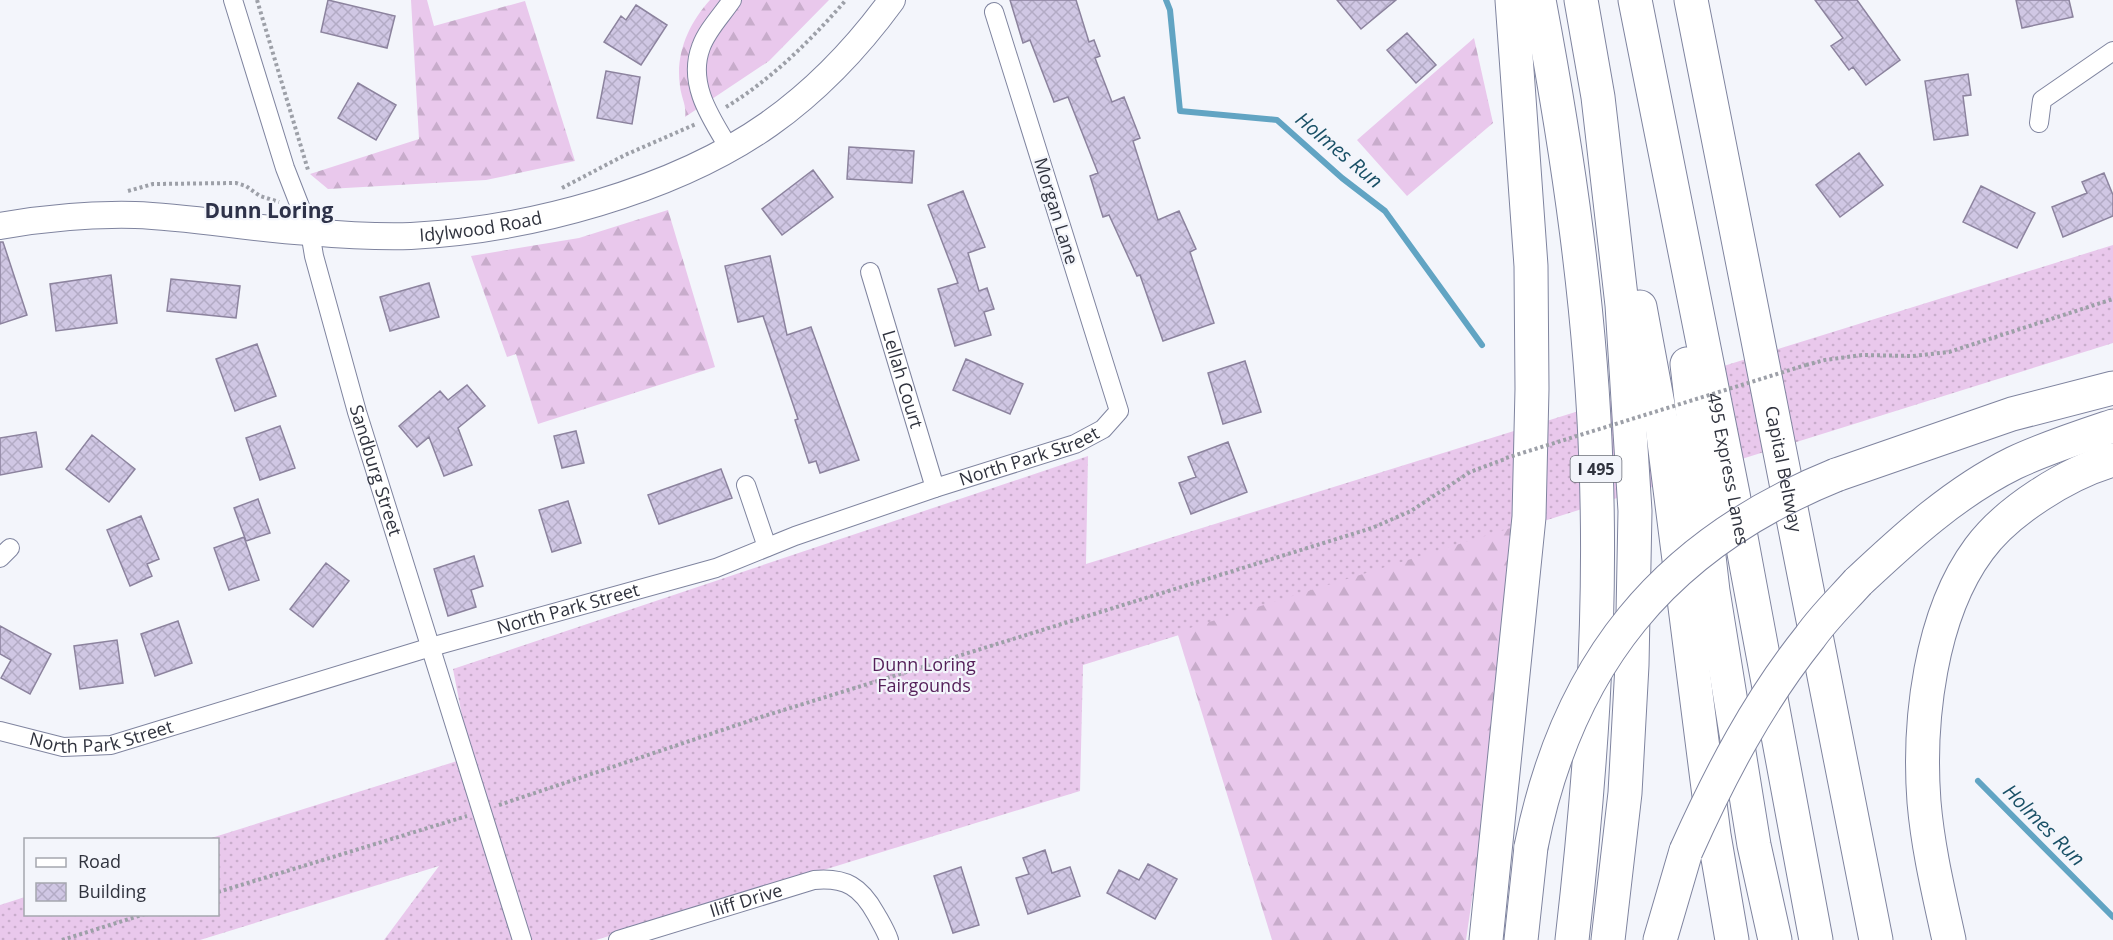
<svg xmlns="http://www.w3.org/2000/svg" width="2113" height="940" viewBox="0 0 2113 940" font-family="'Open Sans',sans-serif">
  <defs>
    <pattern id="grass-dots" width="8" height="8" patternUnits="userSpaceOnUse" patternTransform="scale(1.5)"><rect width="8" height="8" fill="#e9c8ec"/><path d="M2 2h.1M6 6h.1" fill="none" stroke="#c8accb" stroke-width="1.8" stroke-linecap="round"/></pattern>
    <pattern id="forest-firs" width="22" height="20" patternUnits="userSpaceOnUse" patternTransform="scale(1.5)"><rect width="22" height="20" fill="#e9c8ec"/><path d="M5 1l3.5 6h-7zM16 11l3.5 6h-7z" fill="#c8accb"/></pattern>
    <pattern id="building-cross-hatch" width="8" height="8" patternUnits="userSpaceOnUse" patternTransform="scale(1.5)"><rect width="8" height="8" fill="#d0c7e4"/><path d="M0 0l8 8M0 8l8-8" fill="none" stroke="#b3abc5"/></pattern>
  </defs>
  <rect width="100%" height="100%" fill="#f3f5fb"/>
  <path fill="url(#grass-dots)" d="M 2113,245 L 2113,343 L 1083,665 L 1080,791 L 596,940 L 384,940 L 439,866 L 200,940 L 0,940 L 0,905 L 25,897 L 26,914 L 218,914 L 218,840 L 208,839 L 470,757 L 453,669 L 1088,456 L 1086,564 Z"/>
  <path fill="url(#forest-firs)" d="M 411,0 L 427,0 L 434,26 L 525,1 L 575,161 L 486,180 L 328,189 L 310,174 L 419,139 Z
    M 710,0 L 829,0 L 769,61 L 685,117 C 687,106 681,97 680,86 C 675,54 689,23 710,0 Z
    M 1474,38 L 1493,123 L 1407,196 L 1357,140 Z
    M 668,210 L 715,367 L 538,424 L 516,354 L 507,357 L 471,256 L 579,238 Z
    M 1517,526 L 1518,584 L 1466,940 L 1272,940 L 1177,632 Z"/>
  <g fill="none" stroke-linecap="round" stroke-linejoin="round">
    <path stroke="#61a4c3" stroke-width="6" d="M 1166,0 L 1170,10 L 1180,111 L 1277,120 L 1342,178 L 1385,211 L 1482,345
      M 1978,781 L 2113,917"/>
  </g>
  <path fill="url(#building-cross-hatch)" stroke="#8c839e" stroke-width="1.5" d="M 328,0 L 395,16 L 387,48 L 321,32 Z
    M 1010,0 L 1076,0 L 1089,42 L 1094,40 L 1100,56 L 1095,58 L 1112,102 L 1124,97 L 1140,138 L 1133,141 L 1158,220 L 1179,211 L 1196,249 L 1190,252 L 1214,323 L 1163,341 L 1140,275 L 1137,276 L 1109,215 L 1103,217 L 1090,176 L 1098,173 L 1068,97 L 1054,102 L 1030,40 L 1023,43 Z
    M 1337,0 L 1396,0 L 1361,29 Z
    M 1815,0 L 1857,0 L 1900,60 L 1866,85 L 1853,67 L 1849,70 L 1831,46 L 1843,38 Z
    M 2016,0 L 2069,0 L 2073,17 L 2022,28 Z
    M 636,5 L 667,25 L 641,65 L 604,42 L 621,16 L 626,20 Z
    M 1407,33 L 1436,65 L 1416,83 L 1387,50 Z
    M 606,71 L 640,77 L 632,124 L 597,118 Z
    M 1968,74 L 1971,95 L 1963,96 L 1968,135 L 1934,140 L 1925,81 Z
    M 358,83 L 396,105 L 376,140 L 338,118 Z
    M 849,147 L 914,151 L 912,183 L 847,179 Z
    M 1859,153 L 1883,185 L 1840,217 L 1816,185 Z
    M 813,170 L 833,197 L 782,235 L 762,209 Z
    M 2104,173 L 2113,195 L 2113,216 L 2063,237 L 2052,207 L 2087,193 L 2082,182 Z
    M 1981,186 L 2035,213 L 2017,248 L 1963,222 Z
    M 963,191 L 985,247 L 968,253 L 979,291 L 987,288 L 994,309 L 984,312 L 991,335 L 955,346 L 938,289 L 958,283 L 928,205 Z
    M 0,242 L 3,242 L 27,315 L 0,324 Z
    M 770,256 L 787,335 L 811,327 L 859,460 L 820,473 L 816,461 L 809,463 L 795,420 L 798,419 L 763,316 L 738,322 L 725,266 Z
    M 111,275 L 117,323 L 56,331 L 50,284 Z
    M 171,279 L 240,286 L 236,318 L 167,311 Z
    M 429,283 L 439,317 L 390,331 L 380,297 Z
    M 257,344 L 276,396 L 235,411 L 216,359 Z
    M 966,359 L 1023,384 L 1010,414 L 953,390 Z
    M 1245,361 L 1261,412 L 1223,424 L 1208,373 Z
    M 467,385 L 485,406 L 458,428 L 472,465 L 444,476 L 429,437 L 417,447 L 399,426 L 440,391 L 448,400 Z
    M 280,426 L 295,468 L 260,480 L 246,438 Z
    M 576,431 L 584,463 L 562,468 L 554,436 Z
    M 36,432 L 42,467 L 0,475 L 0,438 Z
    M 92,435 L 135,469 L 109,502 L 66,469 Z
    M 1228,442 L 1247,492 L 1191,514 L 1179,483 L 1196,477 L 1188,457 Z
    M 721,469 L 732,498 L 659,524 L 648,495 Z
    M 258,499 L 270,533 L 246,541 L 234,508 Z
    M 568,501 L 581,543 L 552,552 L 539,510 Z
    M 141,516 L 159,559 L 147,564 L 152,576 L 130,586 L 107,530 Z
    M 244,537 L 259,580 L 229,590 L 214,548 Z
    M 474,556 L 483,586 L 471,590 L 476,607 L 448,616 L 434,569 Z
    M 326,563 L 349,581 L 313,627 L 290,609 Z
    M 178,621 L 192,663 L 155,676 L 141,634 Z
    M 0,626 L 51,654 L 30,694 L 1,678 L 11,660 L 0,654 Z
    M 117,640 L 123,683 L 80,689 L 74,646 Z
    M 1045,850 L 1052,873 L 1070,867 L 1080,896 L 1028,914 L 1016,878 L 1029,874 L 1023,858 Z
    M 1148,864 L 1177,879 L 1155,919 L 1107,893 L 1119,870 L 1139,880 Z
    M 961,867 L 979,925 L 953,933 L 934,876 Z"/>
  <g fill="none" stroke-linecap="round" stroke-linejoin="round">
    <g stroke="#7f849f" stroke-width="20">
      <g id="street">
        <path id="s1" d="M 233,0 L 285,168 L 310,232 L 314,256 L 357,412 L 522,940"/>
        <path d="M 2039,123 L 2042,100 L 2113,51"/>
        <path d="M 729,148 C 711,118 687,84 701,47 C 707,30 722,15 732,0"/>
        <path id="s2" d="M 870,272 L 935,488"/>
        <path d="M 746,485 L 767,547"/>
        <path d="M 0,558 L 10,548"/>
        <path id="s3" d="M 0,731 L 63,747 L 111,745 L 431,647 L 716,568 L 795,536 L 935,488 L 1075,444 L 1103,429 L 1119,411 L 994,12"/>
        <path id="s4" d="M 618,940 L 814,880 C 846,877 861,887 876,914 C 881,923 886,931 889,940"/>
      </g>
    </g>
    <g stroke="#7f849f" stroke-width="28">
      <g id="secondary">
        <path id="s5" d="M 0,226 C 45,218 90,214 135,215 C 193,217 251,229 309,232 C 343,235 378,237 411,236 C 528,230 674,191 769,124 C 817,90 857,48 892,0"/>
      </g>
    </g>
    <g stroke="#7f849f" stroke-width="35">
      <g id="highway">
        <path d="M 1539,0 C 1568,154 1591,310 1596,466 C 1602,624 1590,783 1572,940"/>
        <path d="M 1581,0 L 1598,97 L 1622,305 L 1635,511 L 1632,665 L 1625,793 L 1608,940"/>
        <path id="s6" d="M 1635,0 L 1733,494 L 1816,940"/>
        <path id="s7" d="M 1691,0 L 1876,940"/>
        <path d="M 1640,307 L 1662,426 L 1714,835 L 1732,940"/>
        <path d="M 1687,364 L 1713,591 L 1754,845 L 1775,940"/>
        <path d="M 1836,475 L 2012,414 L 2113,388"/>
        <path d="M 1858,582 C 1906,537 1955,492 2014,463 C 2046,448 2080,437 2113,426"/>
        <path d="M 1486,940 L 1529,517 L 1532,389 L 1531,266 L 1512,0"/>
        <path d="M 1521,940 L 1531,847"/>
        <path d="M 1660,940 L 1686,851"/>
        <path d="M 1949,940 C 1939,894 1928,849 1924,802 C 1918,722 1930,615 1979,549 C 2007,511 2067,473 2113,460"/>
      </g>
    </g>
    <path stroke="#9da0a8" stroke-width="4" stroke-dasharray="3 3" stroke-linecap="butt" d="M 257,0 L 308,170
      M 726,107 C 772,79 811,40 846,0
      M 562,188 L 625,155 L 696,124
      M 128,191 L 153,184 L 236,183 L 246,186 L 260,196 L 279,202
      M 1806,365 L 1825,360 L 1862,355 L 1913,356 L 1949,352 L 2113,299
      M 499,805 L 761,717 L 1372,528 L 1411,511 L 1470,472 L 1505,459
      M 218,892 L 467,816
      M 62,940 L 145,914"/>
    <use href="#street" stroke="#fff" stroke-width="18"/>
    <use href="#secondary" stroke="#fff" stroke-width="26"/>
    <use href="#highway" stroke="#fff" stroke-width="33"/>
    <g stroke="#7f849f" stroke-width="35" stroke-linecap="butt">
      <path id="highway-bridge" d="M 1531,847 C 1567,665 1663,545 1836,475
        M 1686,851 C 1720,775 1758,702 1810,637 C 1824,617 1842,600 1858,582"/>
    </g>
    <path stroke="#9da0a8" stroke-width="4" stroke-dasharray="3 3" stroke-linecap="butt" d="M 1506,458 L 1806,365"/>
    <use href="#highway-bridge" stroke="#fff" stroke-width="33"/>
  </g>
  <g text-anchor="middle" stroke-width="4.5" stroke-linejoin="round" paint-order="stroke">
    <rect fill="#f3f5fb" stroke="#6a6d77" stroke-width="1.5" x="1570.5" y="456" width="51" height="26" rx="4.5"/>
    <g font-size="16" font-weight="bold" fill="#30333e">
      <text x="1596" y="475">I 495</text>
    </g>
    <g font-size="18" fill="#30333e" stroke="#f3f5fb">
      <text transform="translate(1056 211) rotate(73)" y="6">Morgan Lane</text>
      <text dy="6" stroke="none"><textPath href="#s5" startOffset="483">Idylwood Road</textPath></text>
      <text dy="6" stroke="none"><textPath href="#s2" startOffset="112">Lellah Court</textPath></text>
      <text dy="6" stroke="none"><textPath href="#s3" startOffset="1076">North Park Street</textPath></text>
      <text dy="6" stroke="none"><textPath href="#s6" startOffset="478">495 Express Lanes</textPath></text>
      <text dy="6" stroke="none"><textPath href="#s1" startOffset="492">Sandburg Street</textPath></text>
      <text dy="6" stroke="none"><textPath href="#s7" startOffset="478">Capital Beltway</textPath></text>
      <text dy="6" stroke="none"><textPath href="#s3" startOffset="590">North Park Street</textPath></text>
      <text dy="6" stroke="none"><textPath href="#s3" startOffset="104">North Park Street</textPath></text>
      <text dy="6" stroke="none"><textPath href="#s4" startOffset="134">Iliff Drive</textPath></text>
    </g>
    <g font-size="18" fill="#541f59" stroke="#f3f5fb">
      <text x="924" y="671">Dunn Loring<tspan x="924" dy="21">Fairgounds</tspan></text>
    </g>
    <g font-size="20" font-style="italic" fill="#195066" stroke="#f3f5fb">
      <text transform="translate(1339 150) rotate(40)" y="7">Holmes Run</text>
      <text transform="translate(2044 825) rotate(45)" y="7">Holmes Run</text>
    </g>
    <g font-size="21" font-weight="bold" fill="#2e3249" stroke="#f3f5fb">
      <text x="269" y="218">Dunn Loring</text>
    </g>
  </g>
  <rect x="24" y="838" width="195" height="78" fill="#f3f5fb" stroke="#a5a7af" stroke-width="1.5"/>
  <rect x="36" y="858" width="30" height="9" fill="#ffffff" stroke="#a5a7af" stroke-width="1.5"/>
  <text x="78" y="868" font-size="18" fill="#30333e">Road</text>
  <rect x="36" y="883" width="30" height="18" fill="url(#building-cross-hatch)" stroke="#a5a7af" stroke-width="1.5"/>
  <text x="78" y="898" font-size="18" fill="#30333e">Building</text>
</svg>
